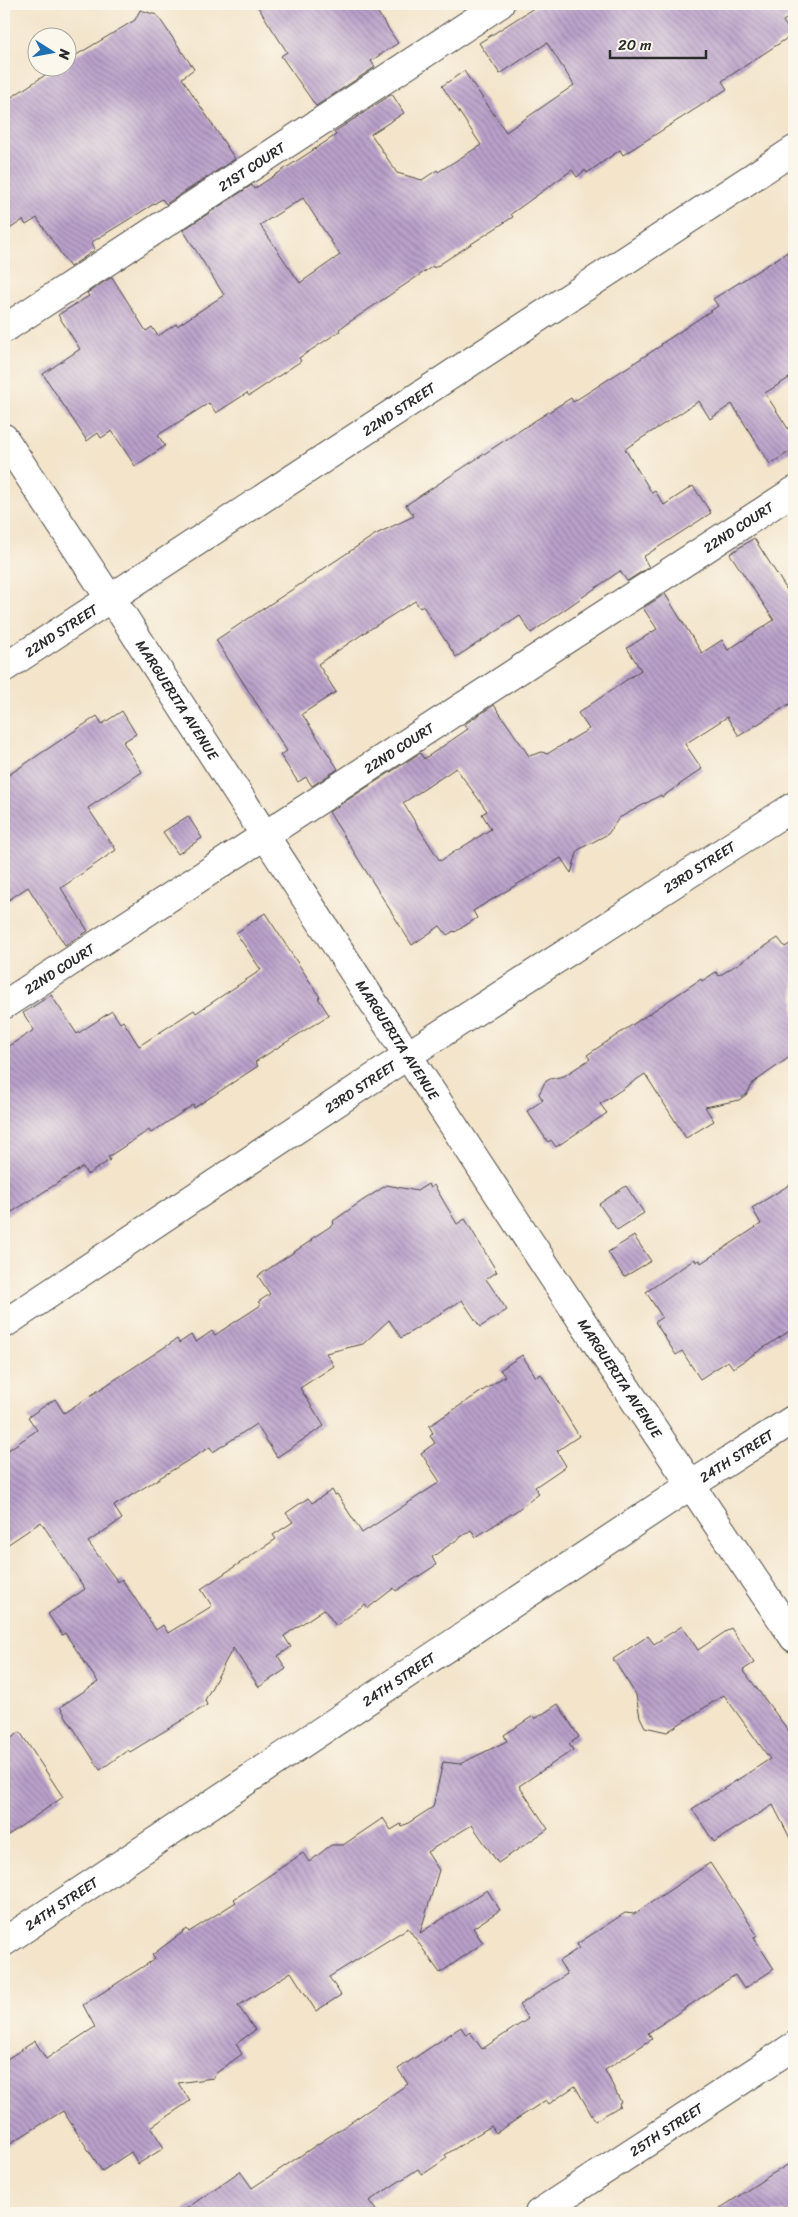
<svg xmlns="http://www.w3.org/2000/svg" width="798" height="2217" viewBox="0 0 798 2217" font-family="Sriracha,sans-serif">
  <defs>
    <pattern id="building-back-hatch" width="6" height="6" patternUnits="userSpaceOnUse" patternTransform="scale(1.25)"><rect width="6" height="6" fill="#b9a0ca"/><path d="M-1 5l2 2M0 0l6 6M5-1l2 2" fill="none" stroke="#9783a4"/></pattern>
  </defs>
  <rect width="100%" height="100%" fill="#fbf7ec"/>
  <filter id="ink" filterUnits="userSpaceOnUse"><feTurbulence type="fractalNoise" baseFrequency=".02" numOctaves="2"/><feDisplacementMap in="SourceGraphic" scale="10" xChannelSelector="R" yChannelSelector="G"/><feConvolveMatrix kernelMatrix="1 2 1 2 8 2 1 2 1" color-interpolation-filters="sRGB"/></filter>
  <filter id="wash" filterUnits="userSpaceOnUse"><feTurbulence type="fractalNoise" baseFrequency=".0096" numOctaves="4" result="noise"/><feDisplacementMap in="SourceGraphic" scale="20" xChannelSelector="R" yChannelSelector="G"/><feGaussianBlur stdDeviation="1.12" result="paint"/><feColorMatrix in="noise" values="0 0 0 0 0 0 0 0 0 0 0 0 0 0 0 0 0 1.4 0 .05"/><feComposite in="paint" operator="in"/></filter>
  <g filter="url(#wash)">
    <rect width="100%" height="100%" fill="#f3e4ca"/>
    <g id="blocks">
      <path fill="url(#building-back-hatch)" fill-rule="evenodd" d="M 256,4 L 372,4 L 398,43 L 371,61 L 375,67 L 316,106 L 281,56 L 287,52 Z
        M 540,4 L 794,4 L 794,14 L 783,21 L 792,35 L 722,81 L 727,89 L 623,155 L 620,150 L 587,173 L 585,170 L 577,177 L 572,170 L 511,214 L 513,217 L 434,268 L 433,266 L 339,329 L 340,331 L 299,358 L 301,361 L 249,396 L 247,393 L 216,413 L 209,403 L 158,435 L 165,446 L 135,466 L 112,431 L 101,438 L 98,433 L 87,441 L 43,374 L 80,349 L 58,315 L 89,296 L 87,293 L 112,277 L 146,331 L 152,327 L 158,336 L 176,324 L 177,326 L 224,295 L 183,230 L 252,185 L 254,189 L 336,135 L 334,132 L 392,94 L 404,113 L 371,134 L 397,173 L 422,180 L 437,170 L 438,172 L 481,145 L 442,86 L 464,71 L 506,132 L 574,85 L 547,43 L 500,74 L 479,43 ZM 303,198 L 340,255 L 300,283 L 260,225 Z
        M 140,10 L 157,15 L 194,69 L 182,78 L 235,159 L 166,204 L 162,199 L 92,242 L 95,250 L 70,267 L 37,218 L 26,225 L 23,220 L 4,233 L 4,102 L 56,68 L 68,68 L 68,60 L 135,20 Z
        M 794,248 L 794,375 L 765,393 L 794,438 L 794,449 L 770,464 L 732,404 L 710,419 L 699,401 L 625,449 L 652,493 L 655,491 L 664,505 L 693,486 L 711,513 L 643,557 L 649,567 L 627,581 L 620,571 L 531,633 L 520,616 L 456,657 L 423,606 L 420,608 L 415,601 L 364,633 L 318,664 L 336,692 L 302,714 L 338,769 L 312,786 L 306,777 L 298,782 L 280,755 L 287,751 L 216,640 L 376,534 L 414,516 L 406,505 L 536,420 L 571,398 L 573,402 L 662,345 L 661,344 L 718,306 L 713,299 Z
        M 754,538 L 794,601 L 794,701 L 739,736 L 727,717 L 685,744 L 702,769 L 662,797 L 661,795 L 619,818 L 608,834 L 578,850 L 571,873 L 561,858 L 473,911 L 477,918 L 455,932 L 454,931 L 447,935 L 440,926 L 412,945 L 329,812 L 420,753 L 424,759 L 468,729 L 465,724 L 494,705 L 529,756 L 542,752 L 547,754 L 589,729 L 578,713 L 641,670 L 627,648 L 657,629 L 643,608 L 665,594 L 702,653 L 722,640 L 728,650 L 774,620 L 730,554 ZM 456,768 L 487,811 L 482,814 L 491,829 L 440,861 L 403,803 Z
        M 122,711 L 136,734 L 123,742 L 142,772 L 88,808 L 116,850 L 61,888 L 88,931 L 65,945 L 28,887 L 4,903 L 4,778 L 97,716 L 102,724 Z
        M 188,816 L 202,838 L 178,854 L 163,832 Z
        M 265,913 L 320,997 L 318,998 L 329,1015 L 255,1062 L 258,1066 L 194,1108 L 193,1105 L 151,1133 L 149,1130 L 108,1157 L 110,1160 L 87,1175 L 83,1167 L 4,1217 L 4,1049 L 34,1030 L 23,1013 L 51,995 L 77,1034 L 112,1011 L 120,1023 L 123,1021 L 139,1046 L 194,1010 L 196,1013 L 261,970 L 236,933 Z
        M 778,938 L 785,947 L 794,941 L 794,1054 L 753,1083 L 747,1094 L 739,1100 L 705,1107 L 714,1121 L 686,1138 L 645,1074 L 600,1104 L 607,1113 L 556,1147 L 551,1140 L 548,1142 L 527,1111 L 543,1100 L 539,1094 L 545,1082 L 550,1079 L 564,1076 L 590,1059 L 587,1055 L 701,979 L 702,981 L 716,972 L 719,976 Z
        M 794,1182 L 794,1328 L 733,1368 L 728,1361 L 700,1379 L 682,1351 L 676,1355 L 655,1322 L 662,1317 L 646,1292 L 695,1259 L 696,1262 L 700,1260 L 701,1263 L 761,1224 L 752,1208 Z
        M 428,1184 L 430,1188 L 434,1185 L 457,1224 L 465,1219 L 497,1272 L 486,1279 L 507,1310 L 480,1327 L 462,1300 L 401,1338 L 389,1320 L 363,1344 L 326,1353 L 334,1366 L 300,1388 L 324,1426 L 277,1457 L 256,1424 L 213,1452 L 210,1447 L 114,1506 L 122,1519 L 88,1542 L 118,1582 L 122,1579 L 156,1630 L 163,1625 L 168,1633 L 212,1606 L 201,1589 L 276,1539 L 273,1535 L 293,1522 L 286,1513 L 308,1498 L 312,1503 L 332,1490 L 335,1495 L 337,1494 L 362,1533 L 440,1482 L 421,1453 L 435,1443 L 430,1436 L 433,1433 L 429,1426 L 505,1376 L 500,1370 L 522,1355 L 536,1377 L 541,1374 L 579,1436 L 557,1451 L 566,1466 L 535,1487 L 539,1494 L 516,1511 L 476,1537 L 471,1530 L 432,1557 L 436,1565 L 396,1591 L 394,1588 L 368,1608 L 365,1604 L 336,1626 L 324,1609 L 284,1636 L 291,1647 L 278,1656 L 286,1669 L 259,1687 L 233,1648 L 205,1700 L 207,1705 L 130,1752 L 128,1750 L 100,1770 L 60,1707 L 98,1682 L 65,1633 L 62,1635 L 48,1614 L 85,1589 L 41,1522 L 4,1547 L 4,1453 L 37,1430 L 28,1417 L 55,1399 L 64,1413 L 177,1339 L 179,1343 L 191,1335 L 196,1342 L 212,1331 L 215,1335 L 261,1305 L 258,1302 L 270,1294 L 258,1276 L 312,1240 L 311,1239 L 334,1224 L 333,1221 L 362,1201 L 387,1185 L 417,1191 Z
        M 626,1186 L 644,1213 L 617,1230 L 599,1204 Z
        M 634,1236 L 651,1261 L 624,1277 L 608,1252 Z
        M 682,1626 L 698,1650 L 731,1628 L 754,1663 L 743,1670 L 794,1738 L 794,1846 L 773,1805 L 714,1842 L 692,1809 L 770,1759 L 724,1695 L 667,1732 L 645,1727 L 640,1717 L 636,1695 L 613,1659 L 648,1636 L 654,1644 Z
        M 558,1704 L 579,1737 L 569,1744 L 573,1750 L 519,1786 L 548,1829 L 498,1863 L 472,1825 L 427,1852 L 439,1870 L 420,1933 L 487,1890 L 500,1910 L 473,1928 L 483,1943 L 440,1973 L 408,1928 L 329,1977 L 341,1995 L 316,2011 L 291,1972 L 238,2006 L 255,2030 L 236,2044 L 242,2054 L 215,2074 L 213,2078 L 178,2083 L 190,2101 L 151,2127 L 164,2148 L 138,2164 L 131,2152 L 102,2171 L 63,2111 L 4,2147 L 4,2061 L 35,2041 L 46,2059 L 95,2027 L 83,2005 L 155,1959 L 152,1955 L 187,1929 L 189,1932 L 236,1902 L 234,1899 L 303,1853 L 309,1862 L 331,1845 L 343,1845 L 383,1818 L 391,1830 L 401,1824 L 402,1827 L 433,1807 L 443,1762 L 460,1764 L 507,1741 L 504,1735 L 533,1716 L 535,1719 Z
        M 20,1732 L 63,1797 L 4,1838 L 4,1743 Z
        M 710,1863 L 757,1935 L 754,1938 L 774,1969 L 744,1989 L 735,1975 L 648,2033 L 652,2039 L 605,2070 L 621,2102 L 619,2103 L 620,2106 L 595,2121 L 575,2086 L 549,2104 L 546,2100 L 496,2133 L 491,2126 L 445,2155 L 447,2158 L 422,2175 L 418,2169 L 369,2201 L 378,2213 L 180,2213 L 240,2171 L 252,2188 L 408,2084 L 398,2069 L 461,2027 L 466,2035 L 470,2032 L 482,2049 L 528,2019 L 519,2005 L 567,1974 L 559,1961 L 579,1948 L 577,1944 L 625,1913 L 634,1914 Z
        M 794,2161 L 794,2213 L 713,2213 L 772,2174 Z"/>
    </g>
  </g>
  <g filter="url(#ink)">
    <use href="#blocks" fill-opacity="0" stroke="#494743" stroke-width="1"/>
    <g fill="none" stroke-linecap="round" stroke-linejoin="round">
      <g stroke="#494743" stroke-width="30">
        <g id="minor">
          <path id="s1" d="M 4,329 L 500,4"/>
          <path id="s2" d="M 4,438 L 110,599 L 122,614 C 343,957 565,1300 794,1638"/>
          <path id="s3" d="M 4,668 L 794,150"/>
          <path id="s4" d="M 4,1005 L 794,491"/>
          <path id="s5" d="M 4,1324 L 408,1055 L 794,806"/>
          <path id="s6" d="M 4,1942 L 691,1485 L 794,1419"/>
          <path id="s7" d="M 539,2213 L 794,2046"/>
        </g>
      </g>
      <use href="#minor" stroke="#fff" stroke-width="28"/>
    </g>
  </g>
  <g text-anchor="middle" stroke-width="4" stroke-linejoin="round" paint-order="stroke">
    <g font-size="14" fill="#2b2b2b" stroke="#fbf7ec">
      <text dy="5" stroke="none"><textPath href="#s1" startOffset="296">21ST COURT</textPath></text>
      <text dy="5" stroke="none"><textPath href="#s3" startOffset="472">22ND STREET</textPath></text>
      <text dy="5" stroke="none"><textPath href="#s4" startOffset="876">22ND COURT</textPath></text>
      <text dy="5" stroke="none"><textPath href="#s3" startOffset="68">22ND STREET</textPath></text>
      <text dy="5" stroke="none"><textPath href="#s2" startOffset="314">MARGUERITA AVENUE</textPath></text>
      <text dy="5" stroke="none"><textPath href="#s4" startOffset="471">22ND COURT</textPath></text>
      <text dy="5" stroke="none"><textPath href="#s5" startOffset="832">23RD STREET</textPath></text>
      <text dy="5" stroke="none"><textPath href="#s4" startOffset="66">22ND COURT</textPath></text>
      <text dy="5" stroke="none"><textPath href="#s2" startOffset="719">MARGUERITA AVENUE</textPath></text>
      <text dy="5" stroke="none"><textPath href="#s5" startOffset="428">23RD STREET</textPath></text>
      <text dy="5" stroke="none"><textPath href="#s2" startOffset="1124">MARGUERITA AVENUE</textPath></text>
      <text dy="5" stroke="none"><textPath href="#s6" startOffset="879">24TH STREET</textPath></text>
      <text dy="5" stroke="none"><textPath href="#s6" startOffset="474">24TH STREET</textPath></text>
      <text dy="5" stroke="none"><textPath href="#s6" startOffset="69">24TH STREET</textPath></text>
      <text dy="5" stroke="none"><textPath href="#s7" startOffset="152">25TH STREET</textPath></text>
    </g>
  </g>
  <rect width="798" height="2217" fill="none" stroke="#fbf7ec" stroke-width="20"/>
  <g transform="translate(52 52) rotate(101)"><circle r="24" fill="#fbf7ec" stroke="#a8a59f"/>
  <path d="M0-4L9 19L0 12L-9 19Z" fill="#1f6fb2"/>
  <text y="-8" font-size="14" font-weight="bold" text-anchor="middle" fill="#2b2b2b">N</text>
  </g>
  <path d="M610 50v8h96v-8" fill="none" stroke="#2b2b2b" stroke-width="2.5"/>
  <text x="618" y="50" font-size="15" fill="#2b2b2b" stroke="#fbf7ec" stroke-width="4" paint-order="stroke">20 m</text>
</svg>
